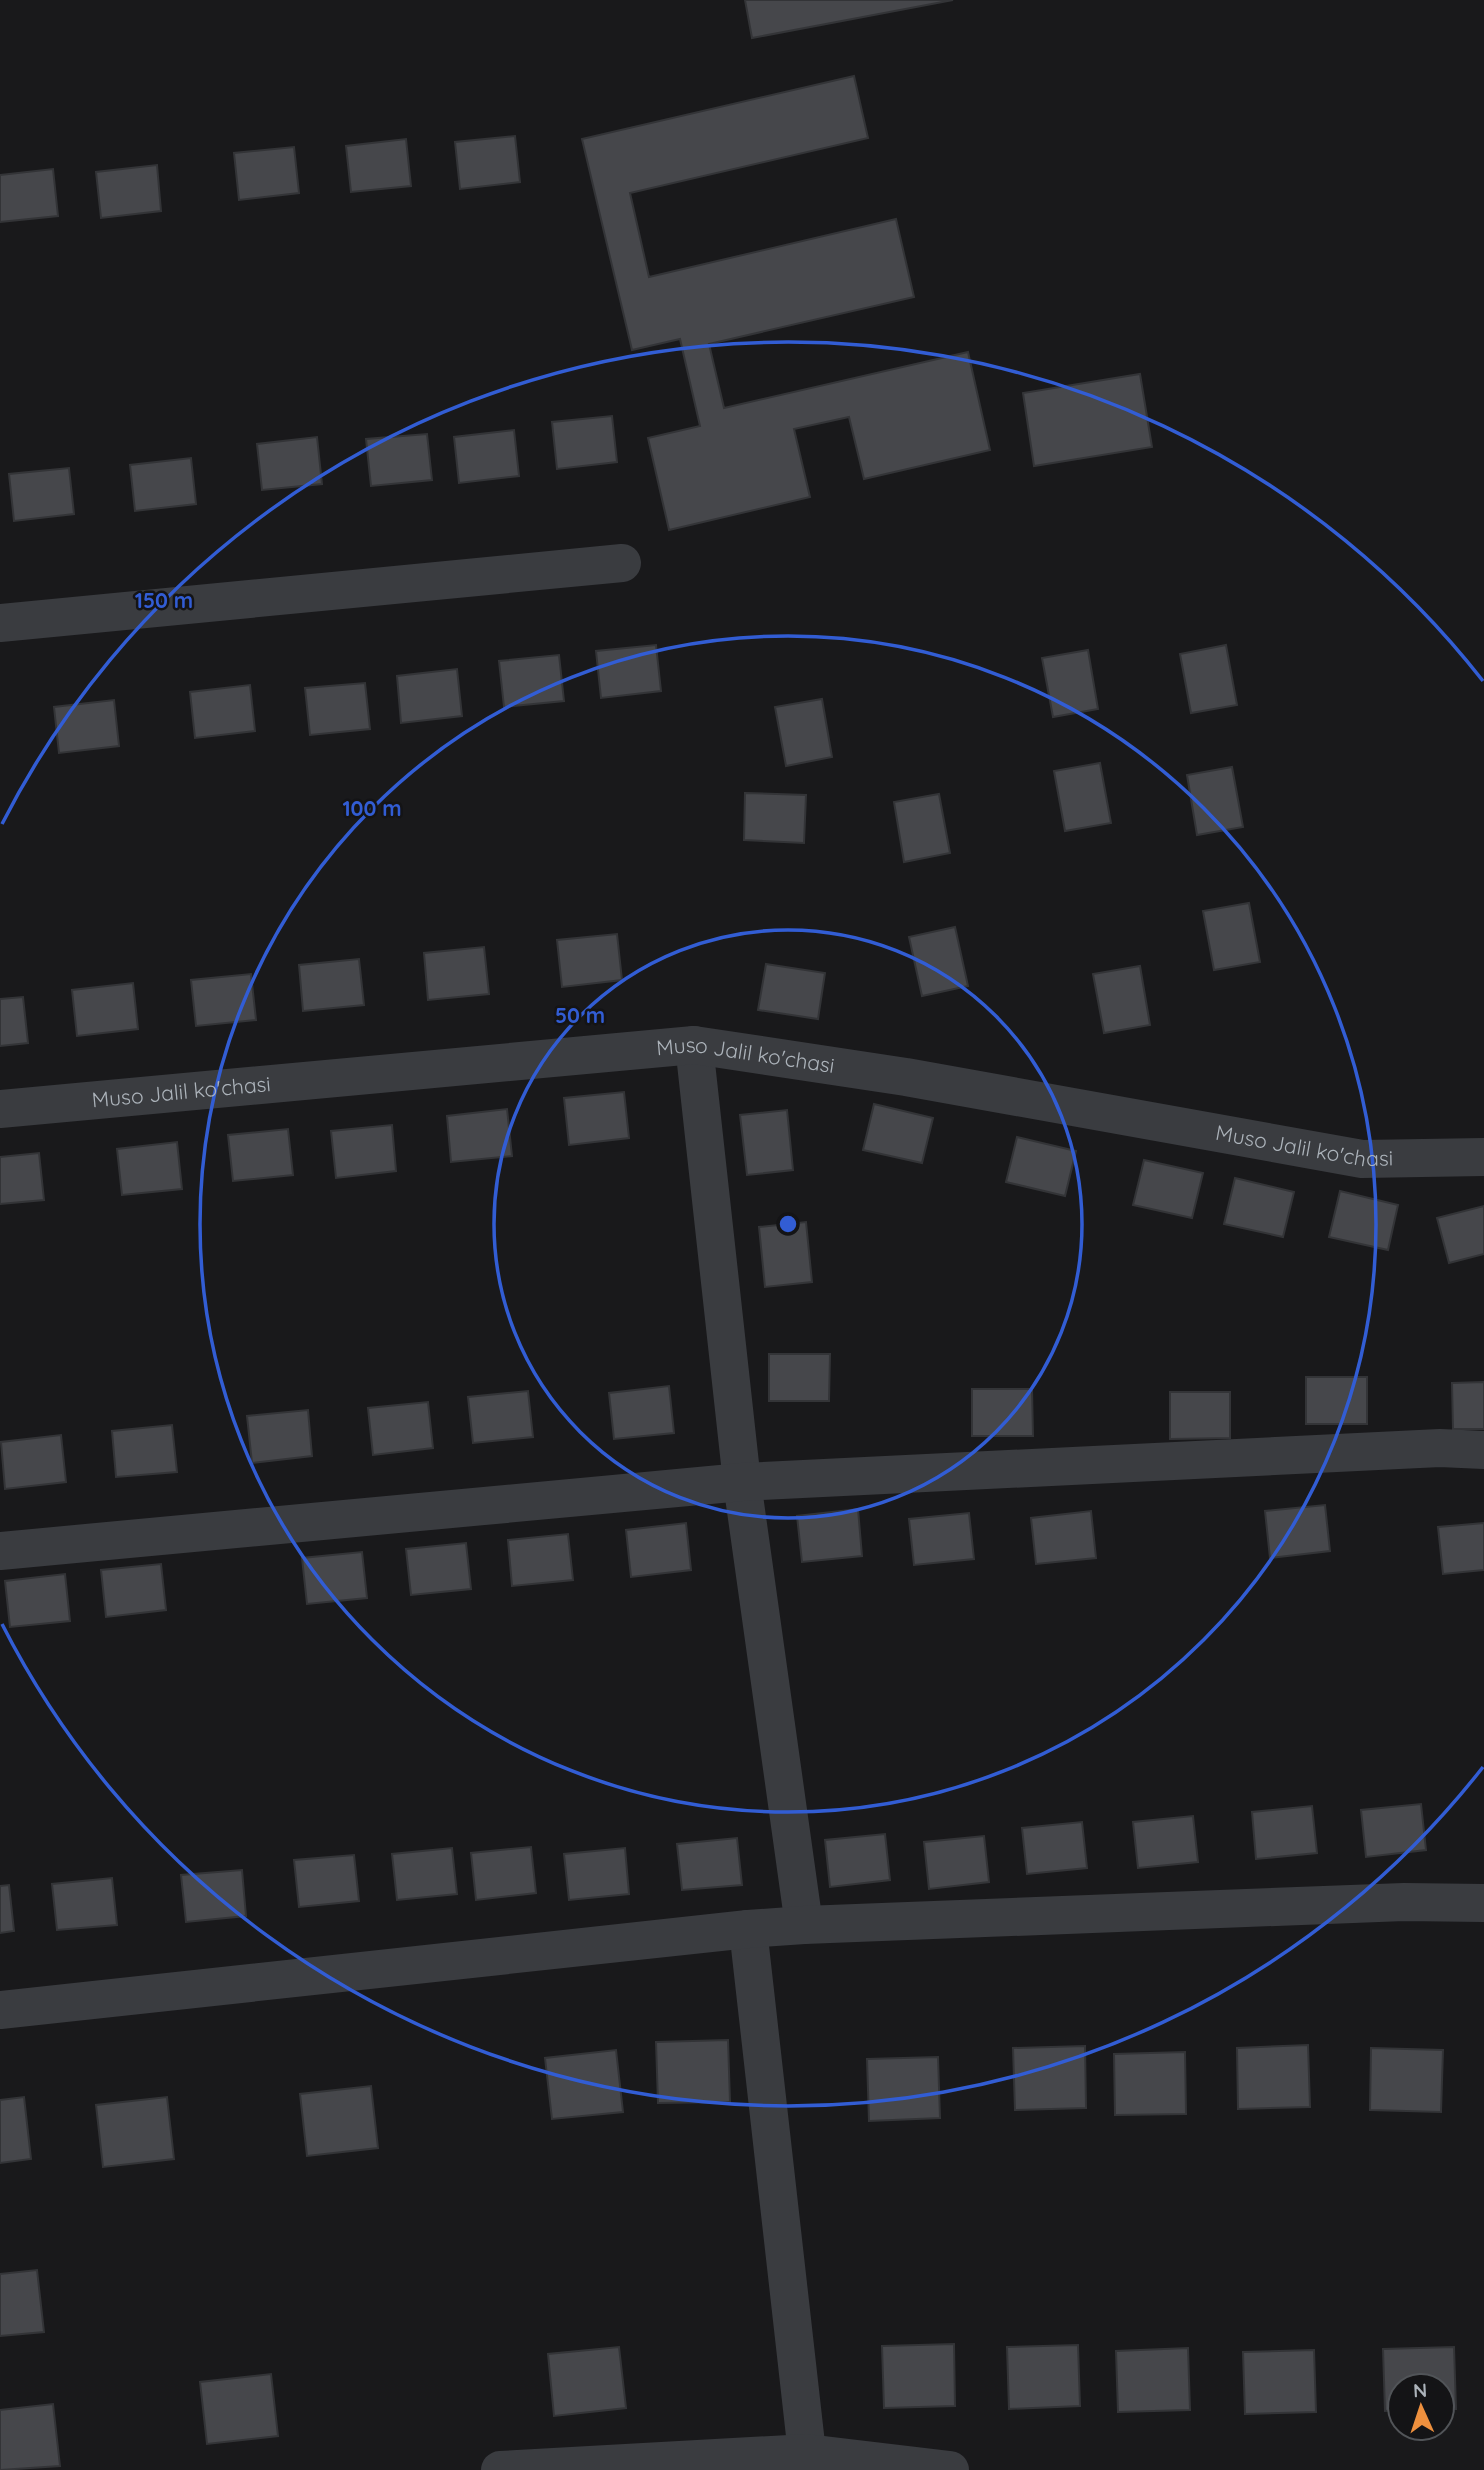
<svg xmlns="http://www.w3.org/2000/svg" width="1484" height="2470" viewBox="0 0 1484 2470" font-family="Quicksand,sans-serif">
  <rect width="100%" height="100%" fill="#19191b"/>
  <path fill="#46474b" stroke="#333437" stroke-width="2" d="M 745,0 L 953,0 L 752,38 Z
    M 854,76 L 868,138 L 630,193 L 649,277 L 896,219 L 914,297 L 709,344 L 724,408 L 968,352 L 990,450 L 864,479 L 849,417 L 794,429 L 810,497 L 669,530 L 648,438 L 700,426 L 680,339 L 632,350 L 582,139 Z
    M 515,136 L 520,182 L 460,189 L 455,142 Z
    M 406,139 L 411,186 L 351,192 L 346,146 Z
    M 294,147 L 299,193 L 239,200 L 234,153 Z
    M 157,165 L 161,211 L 101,218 L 96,172 Z
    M 53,169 L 58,216 L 0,222 L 0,175 Z
    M 1140,374 L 1152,447 L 1034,466 L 1023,393 Z
    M 612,416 L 617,462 L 557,469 L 552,422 Z
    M 514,430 L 519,476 L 459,483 L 454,437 Z
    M 427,434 L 432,480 L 371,486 L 366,439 Z
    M 317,437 L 322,484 L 262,490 L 257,444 Z
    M 191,458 L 196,504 L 135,511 L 130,465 Z
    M 69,468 L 74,514 L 14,521 L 9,474 Z
    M 656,645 L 661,691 L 601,698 L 596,651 Z
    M 1226,645 L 1237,705 L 1191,713 L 1180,654 Z
    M 1088,650 L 1098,709 L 1053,717 L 1042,658 Z
    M 559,655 L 564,701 L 504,707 L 499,661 Z
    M 457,669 L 462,716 L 401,723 L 397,676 Z
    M 365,683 L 370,729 L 310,735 L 305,688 Z
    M 250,685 L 255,731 L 195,738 L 190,692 Z
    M 822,699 L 832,757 L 786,766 L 775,707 Z
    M 114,700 L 119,746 L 59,753 L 54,707 Z
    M 1100,763 L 1111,823 L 1065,831 L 1054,771 Z
    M 1232,767 L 1243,827 L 1197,835 L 1187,775 Z
    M 745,793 L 806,795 L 804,843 L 744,840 Z
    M 939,794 L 950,853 L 904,862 L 894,802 Z
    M 1249,903 L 1260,962 L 1214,970 L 1203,911 Z
    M 955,927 L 968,986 L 922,996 L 909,937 Z
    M 617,934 L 622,980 L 562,987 L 557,940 Z
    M 484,947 L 489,994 L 428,1000 L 424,953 Z
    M 359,959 L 364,1005 L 303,1011 L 299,965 Z
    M 766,964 L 825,973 L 818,1019 L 758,1010 Z
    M 1140,966 L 1150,1025 L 1104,1033 L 1093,974 Z
    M 251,974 L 256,1020 L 196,1026 L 191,980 Z
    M 133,983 L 138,1029 L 77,1036 L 72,990 Z
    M 23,997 L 28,1043 L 0,1046 L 0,999 Z
    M 624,1092 L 629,1138 L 569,1145 L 564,1098 Z
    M 874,1104 L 933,1118 L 922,1163 L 863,1150 Z
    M 507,1109 L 512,1156 L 451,1162 L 447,1116 Z
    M 787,1110 L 793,1170 L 747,1175 L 740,1115 Z
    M 392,1125 L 396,1171 L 336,1178 L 331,1131 Z
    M 288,1129 L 293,1175 L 233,1181 L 228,1135 Z
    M 1017,1137 L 1076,1151 L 1065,1196 L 1006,1182 Z
    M 177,1142 L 182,1189 L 122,1195 L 117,1149 Z
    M 39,1153 L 44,1200 L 0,1204 L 0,1157 Z
    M 1144,1160 L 1203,1173 L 1192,1218 L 1133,1205 Z
    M 1235,1178 L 1294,1192 L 1283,1237 L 1224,1224 Z
    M 1340,1191 L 1398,1205 L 1388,1250 L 1329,1237 Z
    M 1484,1206 L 1484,1254 L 1449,1263 L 1437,1218 Z
    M 806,1222 L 812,1282 L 765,1287 L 759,1227 Z
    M 769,1354 L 830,1354 L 829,1401 L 769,1401 Z
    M 1306,1377 L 1367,1377 L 1367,1424 L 1306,1424 Z
    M 1484,1382 L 1484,1429 L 1453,1429 L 1452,1383 Z
    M 669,1386 L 674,1433 L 614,1439 L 609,1393 Z
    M 972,1389 L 1032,1389 L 1033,1436 L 972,1436 Z
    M 528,1391 L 533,1437 L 473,1443 L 468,1397 Z
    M 1170,1392 L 1230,1392 L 1230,1438 L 1170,1439 Z
    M 428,1402 L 433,1448 L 373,1455 L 368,1408 Z
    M 308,1410 L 312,1456 L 252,1463 L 247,1416 Z
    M 172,1425 L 177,1472 L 116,1477 L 112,1431 Z
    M 61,1435 L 66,1482 L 5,1489 L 1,1442 Z
    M 1325,1505 L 1330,1551 L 1270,1558 L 1265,1511 Z
    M 858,1509 L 862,1556 L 802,1562 L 797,1516 Z
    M 1091,1511 L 1096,1558 L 1036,1564 L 1031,1518 Z
    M 969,1513 L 974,1559 L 914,1565 L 909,1519 Z
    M 686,1523 L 691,1570 L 631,1577 L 626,1530 Z
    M 1484,1523 L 1484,1570 L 1443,1574 L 1438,1527 Z
    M 568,1534 L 573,1580 L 512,1586 L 508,1540 Z
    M 466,1543 L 471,1589 L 411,1595 L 406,1549 Z
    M 362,1552 L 367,1598 L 307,1604 L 302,1558 Z
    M 161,1564 L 166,1610 L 106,1617 L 101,1570 Z
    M 65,1574 L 70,1621 L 10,1627 L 5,1581 Z
    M 1421,1804 L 1426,1850 L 1366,1857 L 1361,1810 Z
    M 1312,1806 L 1317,1853 L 1256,1859 L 1252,1812 Z
    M 1193,1816 L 1198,1862 L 1138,1868 L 1133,1822 Z
    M 1082,1822 L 1087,1868 L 1027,1874 L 1022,1828 Z
    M 885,1834 L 890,1880 L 830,1887 L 825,1840 Z
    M 984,1836 L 989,1882 L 929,1889 L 924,1842 Z
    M 737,1838 L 742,1885 L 682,1890 L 677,1844 Z
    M 531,1847 L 536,1893 L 476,1900 L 471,1853 Z
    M 452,1848 L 457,1894 L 397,1900 L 392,1854 Z
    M 625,1848 L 629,1894 L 569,1900 L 564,1854 Z
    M 354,1855 L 359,1901 L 299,1907 L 294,1860 Z
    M 242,1870 L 246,1916 L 186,1922 L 181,1875 Z
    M 112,1878 L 117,1925 L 57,1930 L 52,1884 Z
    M 9,1885 L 14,1931 L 0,1933 L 0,1886 Z
    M 728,2040 L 730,2102 L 658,2103 L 656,2042 Z
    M 1308,2045 L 1310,2107 L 1238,2109 L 1237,2048 Z
    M 1085,2046 L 1086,2108 L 1015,2110 L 1013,2048 Z
    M 1371,2048 L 1443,2050 L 1441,2112 L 1370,2110 Z
    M 616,2050 L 623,2112 L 552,2119 L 545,2058 Z
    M 1185,2052 L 1186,2114 L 1115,2115 L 1114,2054 Z
    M 938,2057 L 940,2118 L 869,2121 L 867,2059 Z
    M 371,2086 L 378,2148 L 307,2156 L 300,2094 Z
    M 24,2097 L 31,2159 L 0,2163 L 0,2100 Z
    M 167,2097 L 174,2159 L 103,2167 L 96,2105 Z
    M 37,2270 L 44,2332 L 0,2336 L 0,2274 Z
    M 954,2344 L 955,2406 L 884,2408 L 882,2346 Z
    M 1078,2345 L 1080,2406 L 1009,2409 L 1007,2347 Z
    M 619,2347 L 626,2408 L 554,2416 L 548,2354 Z
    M 1454,2347 L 1456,2409 L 1442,2409 L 1442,2386 L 1400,2386 L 1400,2410 L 1385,2411 L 1383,2349 Z
    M 1188,2348 L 1190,2410 L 1118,2412 L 1116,2351 Z
    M 1314,2350 L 1316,2412 L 1245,2414 L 1243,2352 Z
    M 271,2374 L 278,2436 L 207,2444 L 200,2382 Z
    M 53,2404 L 60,2466 L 0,2470 L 0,2410 Z"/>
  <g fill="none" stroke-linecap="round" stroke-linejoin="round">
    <g stroke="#3a3c40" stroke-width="38">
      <path d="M 0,623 L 622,563"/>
      <path d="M 694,1045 L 742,1482 L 804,1925"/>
      <path id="s1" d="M 0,1109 L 694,1045 L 906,1077 L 1362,1159 L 1484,1157"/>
      <path d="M 0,1551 L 742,1482 L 1440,1448 L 1484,1450"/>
      <path d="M 748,1929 L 807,2453"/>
      <path d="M 0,2010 L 748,1929 L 804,1925 L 1404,1902 L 1484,1903"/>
      <path d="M 500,2470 L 807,2453 L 950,2470"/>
    </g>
  </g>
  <g fill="none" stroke="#325dd4" stroke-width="3.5">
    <circle cx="788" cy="1224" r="294"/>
    <circle cx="788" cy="1224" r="588"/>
    <path d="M1483 1767A882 882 0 0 1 2 1624M2 824A882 882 0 0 1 1483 681"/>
  </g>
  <g text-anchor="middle" stroke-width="5" stroke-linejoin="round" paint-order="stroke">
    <g font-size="21" fill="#acb3ba" stroke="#141416">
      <text dy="7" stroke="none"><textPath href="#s1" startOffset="749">Muso Jalil ko'chasi</textPath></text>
      <text dy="7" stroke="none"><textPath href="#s1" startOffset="182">Muso Jalil ko'chasi</textPath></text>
      <text dy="7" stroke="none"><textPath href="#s1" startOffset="1316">Muso Jalil ko'chasi</textPath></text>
    </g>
  </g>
  <circle cx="788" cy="1224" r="10" fill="#325dd4" stroke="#141416" stroke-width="3.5"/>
  <g font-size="21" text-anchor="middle" font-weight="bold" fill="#325dd4" stroke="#141416" stroke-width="5" stroke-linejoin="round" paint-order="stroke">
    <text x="164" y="608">150 m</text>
    <text x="372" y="816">100 m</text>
    <text x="580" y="1023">50 m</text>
  </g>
  <g transform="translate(1421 2407) rotate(357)"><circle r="33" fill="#141416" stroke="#515458" stroke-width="2"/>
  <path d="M0-5L12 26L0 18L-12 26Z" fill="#ee903e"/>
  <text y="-10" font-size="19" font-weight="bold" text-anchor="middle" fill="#acb3ba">N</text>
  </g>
</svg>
